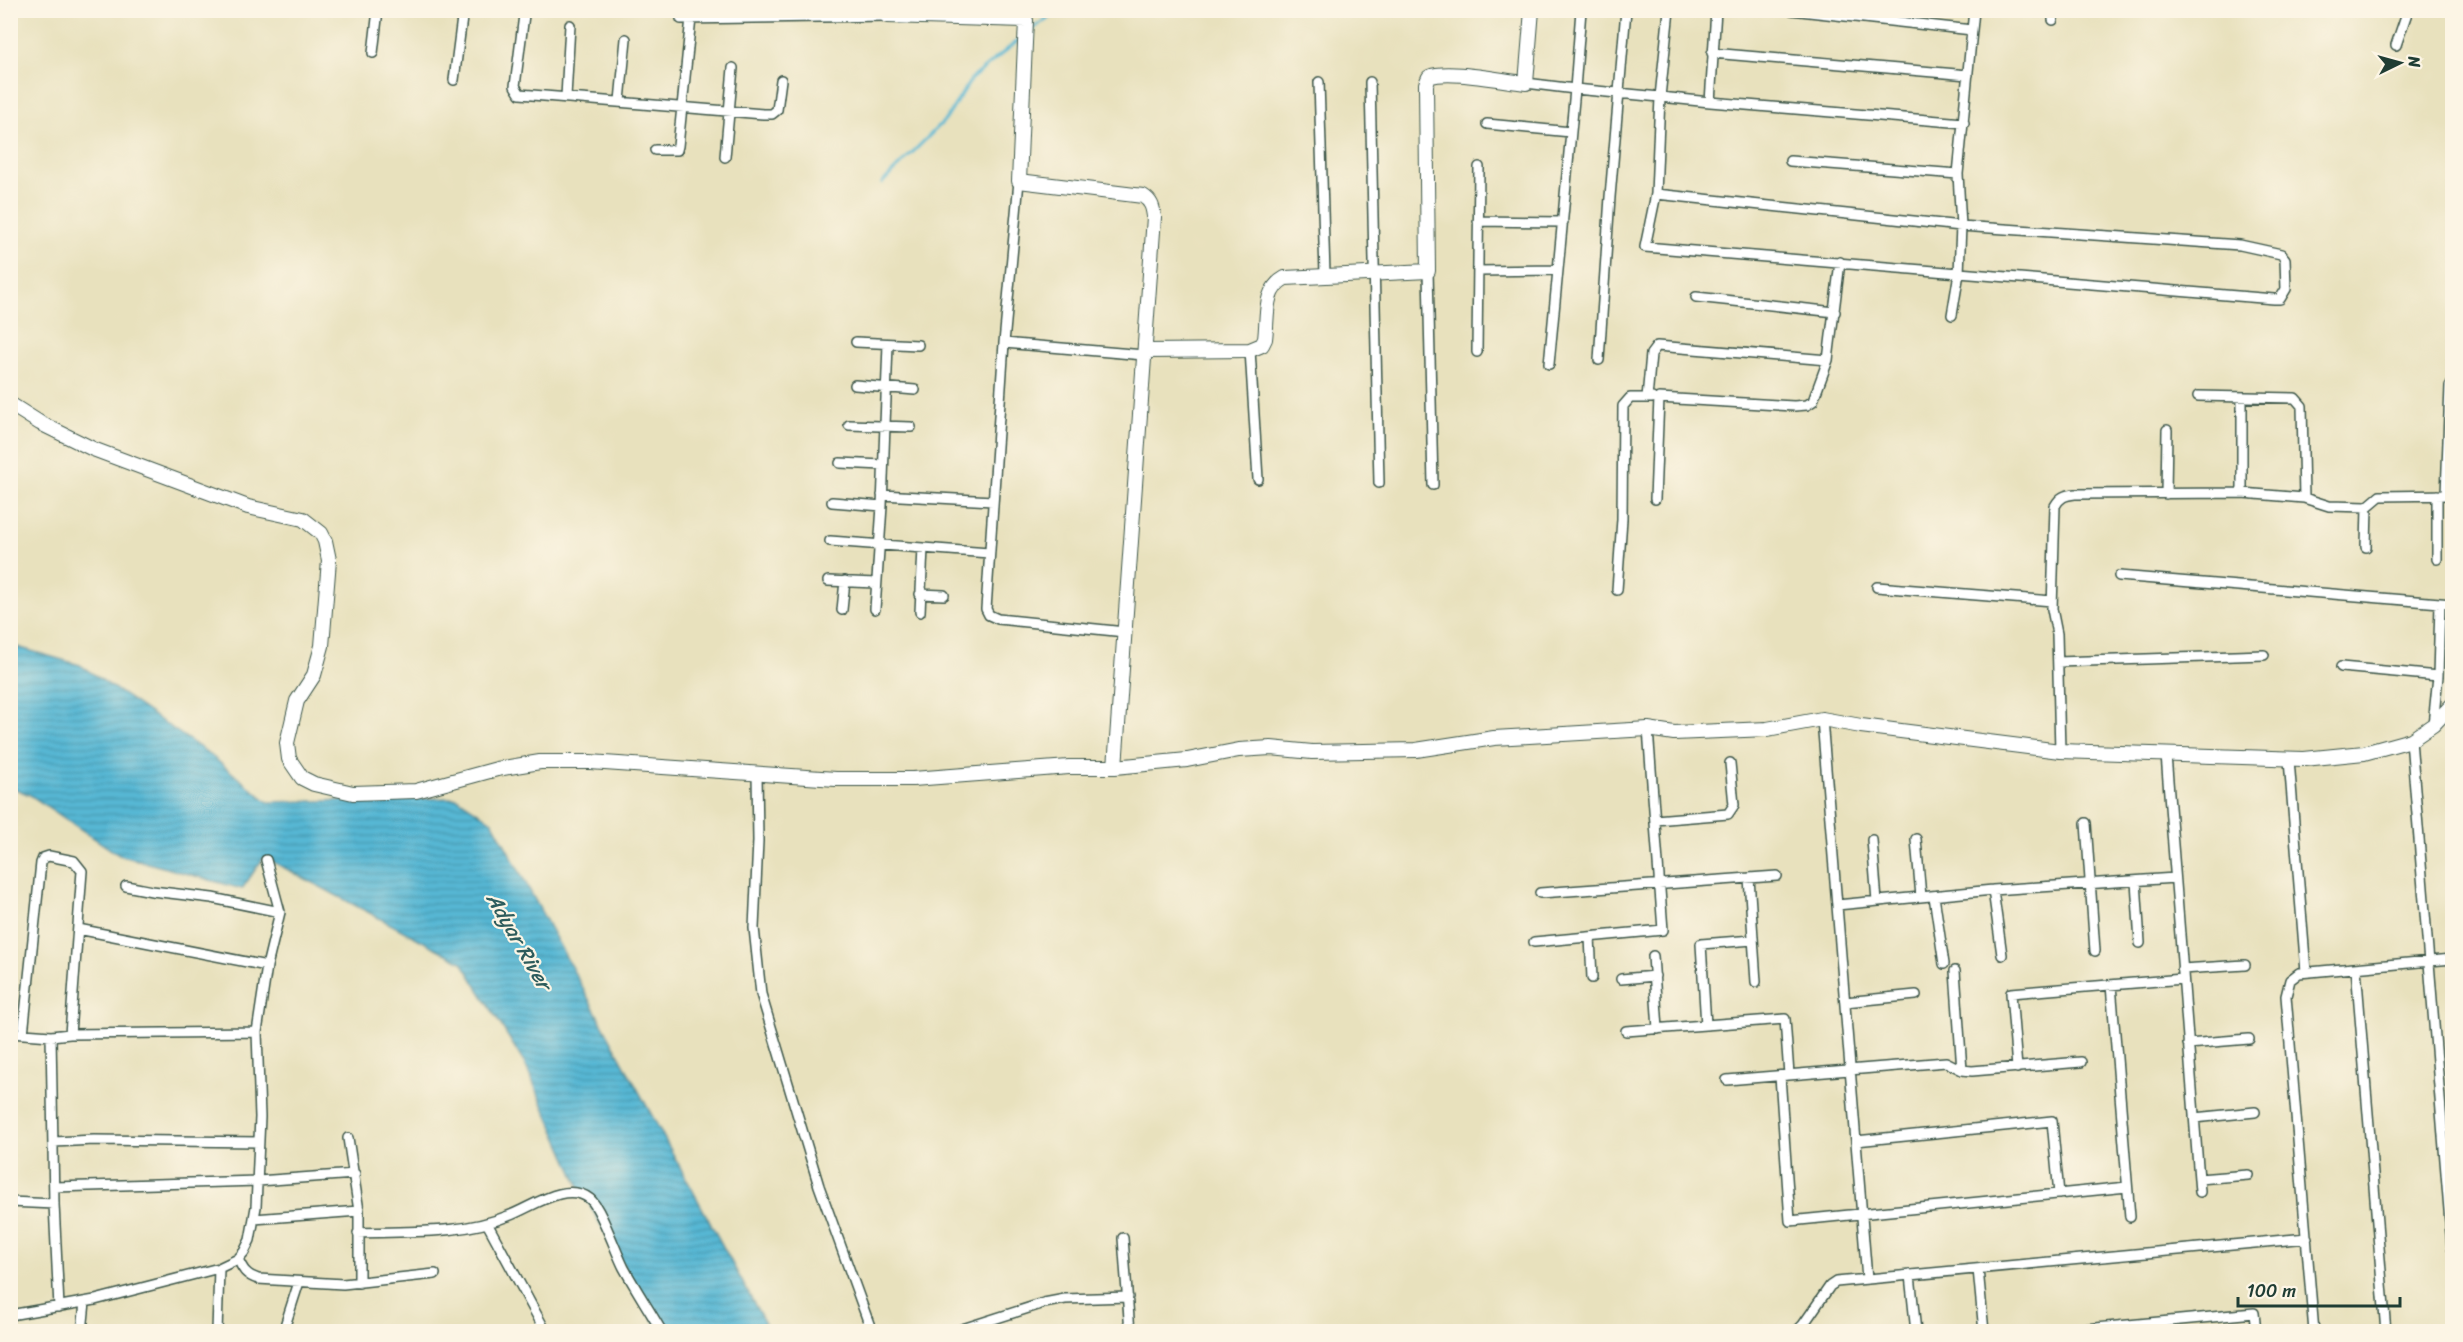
<svg xmlns="http://www.w3.org/2000/svg" width="2463" height="1342" viewBox="0 0 2463 1342" font-family="Sriracha,sans-serif">
  <defs>
    <pattern id="water-rules" width="6" height="5" patternUnits="userSpaceOnUse" patternTransform="scale(1.5)"><rect width="6" height="5" fill="#56b7d4"/><path d="M0 2.5h6" fill="none" stroke="#4796ad"/></pattern>
  </defs>
  <rect width="100%" height="100%" fill="#fcf5e5"/>
  <filter id="ink" filterUnits="userSpaceOnUse"><feTurbulence type="fractalNoise" baseFrequency=".0167" numOctaves="2"/><feDisplacementMap in="SourceGraphic" scale="12" xChannelSelector="R" yChannelSelector="G"/><feConvolveMatrix kernelMatrix="1 2 1 2 8 2 1 2 1" color-interpolation-filters="sRGB"/></filter>
  <filter id="wash" filterUnits="userSpaceOnUse"><feTurbulence type="fractalNoise" baseFrequency=".008" numOctaves="4" result="noise"/><feDisplacementMap in="SourceGraphic" scale="24" xChannelSelector="R" yChannelSelector="G"/><feGaussianBlur stdDeviation="1.35" result="paint"/><feColorMatrix in="noise" values="0 0 0 0 0 0 0 0 0 0 0 0 0 0 0 0 0 1.4 0 .05"/><feComposite in="paint" operator="in"/></filter>
  <g filter="url(#wash)">
    <rect width="100%" height="100%" fill="#e8e1bd"/>
    <path fill="url(#water-rules)" stroke="#3a7a84" stroke-width="1.5" d="M 10,645 L 80,665 L 208,753 L 268,802 L 457,798 L 492,821 L 769,1331 L 660,1331 L 579,1186 L 525,1064 L 462,962 L 264,857 L 242,889 L 119,855 L 30,795 L 11,787 Z"/>
    <g fill="none" stroke-linecap="round" stroke-linejoin="round">
      <path stroke="#56b7d4" stroke-width="3" d="M 1030,31 L 1058,10
        M 882,183 L 946,119 L 972,78 L 1020,39"/>
    </g>
  </g>
  <g filter="url(#ink)">
    <g fill="none" stroke-linecap="round" stroke-linejoin="round">
      <g stroke="#3d5649" stroke-width="12">
        <path id="street" d="M 523,10 L 524,15 L 515,86 L 520,94 L 763,114 L 772,114 L 777,110 L 781,80
          M 1581,10 L 1575,89 L 1660,97 L 1669,10
          M 1716,10 L 1710,102 L 1660,97 L 1656,194 L 1645,247 L 1959,273 L 1961,226 L 1958,174 L 1974,10
          M 1791,10 L 1972,30
          M 681,19 L 887,16
          M 2053,20 L 2054,10
          M 2396,45 L 2408,10
          M 373,53 L 378,10
          M 1712,53 L 1968,75
          M 454,80 L 463,10
          M 1319,82 L 1325,274
          M 1370,82 L 1379,483
          M 1526,83 L 1575,89 L 1558,270
          M 566,97 L 570,25
          M 620,101 L 626,39
          M 1710,102 L 1964,123
          M 1487,124 L 1571,132
          M 655,150 L 677,150 L 678,146 L 691,18
          M 725,157 L 733,68
          M 1790,161 L 1958,174
          M 1019,181 L 1004,343 L 986,609 L 989,615 L 998,619 L 1125,632
          M 1656,194 L 1961,226 L 2240,245 L 2281,254 L 2285,259 L 2286,289 L 2280,299 L 2274,299 L 1959,273 L 1952,315
          M 1478,221 L 1563,222
          M 1428,271 L 1433,485
          M 1479,271 L 1558,270 L 1549,364
          M 1696,297 L 1835,312
          M 856,342 L 918,345
          M 1004,343 L 1144,355
          M 1250,350 L 1258,479
          M 1477,352 L 1479,167
          M 1599,360 L 1610,197 L 1626,10
          M 855,385 L 915,390
          M 2198,396 L 2295,398 L 2302,406 L 2304,498
          M 2242,397 L 2242,493
          M 1647,398 L 1651,354 L 1657,346 L 1828,360
          M 849,425 L 911,427
          M 840,463 L 883,465
          M 2166,494 L 2167,430
          M 882,495 L 993,501
          M 2437,495 L 2437,559
          M 2446,495 L 2450,386
          M 1655,499 L 1659,398 L 1794,406 L 1807,405 L 1813,401 L 1828,360 L 1840,262
          M 832,502 L 882,506
          M 830,541 L 989,553
          M 2366,547 L 2367,507 L 2380,496 L 2452,495
          M 2119,576 L 2452,604
          M 828,581 L 876,583
          M 1877,587 L 2052,601
          M 1617,590 L 1622,519 L 1623,406 L 1630,398 L 1652,398
          M 920,594 L 944,595
          M 875,609 L 882,506 L 888,344
          M 842,610 L 845,581
          M 920,612 L 923,548
          M 2058,662 L 2264,655
          M 2341,667 L 2438,676
          M 1822,719 L 1867,1279
          M 2433,725 L 2438,676 L 2440,603
          M 2411,740 L 2452,1247
          M 2060,751 L 2057,634 L 2052,609 L 2055,506 C 2060,497 2065,495 2075,494 L 2242,493 L 2304,498 L 2329,506 L 2367,507
          M 2166,755 L 2200,1192
          M 2289,760 L 2306,972
          M 757,773 L 758,841 L 754,928 L 761,994 L 819,1186 L 872,1332
          M 1655,820 L 1728,814 L 1734,805 L 1730,763
          M 2086,823 L 2095,951
          M 1916,839 L 1921,897
          M 1872,840 L 1877,901
          M 1749,878 L 1756,982
          M 2136,881 L 2140,943
          M 126,886 L 152,891 L 212,898 L 280,912
          M 1993,890 L 2002,955
          M 1540,893 L 1777,876
          M 1934,896 L 1944,964
          M 1837,905 L 1993,890 L 2175,878
          M 78,929 L 267,966
          M 1590,937 L 1592,978
          M 1534,942 L 1663,930 L 1648,729
          M 1653,956 L 1658,1029
          M 2356,968 L 2386,1332
          M 2182,969 L 2245,965
          M 1955,971 L 1962,1070
          M 1621,979 L 1655,976
          M 2111,985 L 2130,1217
          M 1845,1002 L 1916,995
          M 1706,1025 L 1701,944 L 1753,940
          M 1626,1031 L 1785,1019 L 1789,1075
          M 10,1033 L 51,1036 L 70,1034 L 257,1032
          M 23,1034 L 41,863 L 43,858 L 49,856 L 74,861 L 82,871 L 70,1034
          M 51,1036 L 54,1204 L 59,1307
          M 2188,1044 L 2249,1039
          M 2017,1068 L 2011,993 L 2183,979
          M 1780,1076 L 1790,1221 L 2127,1187
          M 1727,1080 L 1946,1062 L 1962,1070 L 1972,1071 L 2081,1062
          M 2194,1118 L 2255,1112
          M 348,1138 L 359,1211 L 359,1283
          M 1856,1141 L 2052,1121 L 2059,1194
          M 54,1142 L 94,1140 L 259,1142
          M 2199,1179 L 2248,1175
          M 55,1187 L 258,1181 L 355,1174
          M 10,1202 L 54,1204
          M 254,1219 L 359,1211
          M 487,1223 L 546,1332
          M 358,1233 C 407,1231 462,1235 508,1216 C 531,1208 566,1180 590,1199 C 601,1208 616,1253 624,1268 C 636,1290 650,1311 662,1332
          M 1123,1238 L 1130,1332
          M 238,1259 C 243,1270 246,1275 258,1279 L 343,1284 L 435,1274
          M 1978,1269 L 1984,1332
          M 1910,1275 L 1916,1332
          M 10,1315 L 95,1300 L 219,1268 L 238,1259 L 244,1252 L 250,1240 L 256,1207 L 260,1117 L 257,1032 L 267,966 L 280,912 L 266,860
          M 82,1332 L 85,1302
          M 217,1332 L 219,1268
          M 283,1332 L 299,1282
          M 953,1332 L 1044,1303 L 1065,1299 L 1128,1297
          M 1796,1332 L 1803,1325 L 1830,1286 L 1836,1282 L 2307,1238
          M 2054,1332 L 2254,1313 L 2256,1332
          M 2314,1332 L 2286,996 L 2290,980 L 2299,973 L 2452,959"/>
      </g>
      <g stroke="#3d5649" stroke-width="16">
        <path id="secondary" d="M 887,10 L 887,16 L 1026,20 L 1019,181 L 1143,196 C 1151,201 1153,207 1154,217 L 1115,767
          M 1145,351 L 1250,350 L 1262,345 L 1265,339 C 1268,316 1263,290 1285,278 L 1428,271 L 1426,84 L 1429,77 C 1448,69 1503,81 1526,83 L 1532,10
          M 10,404 L 40,423 L 93,449 L 248,507 L 303,519 L 321,533 L 325,541 L 329,560 L 322,646 L 314,675 L 297,701 L 287,743 L 289,759 L 302,778 L 314,784 L 353,793 L 416,791 L 497,769 L 540,762 L 590,762 L 836,779 L 913,779 L 1069,767 L 1115,767 L 1187,760 L 1239,750 L 1271,748 L 1312,752 L 1416,750 L 1494,738 L 1648,729 L 1674,733 L 1767,729 L 1822,719 L 1861,726 L 2060,751 L 2304,759 L 2364,753 L 2411,740 L 2433,725 L 2452,705"/>
      </g>
      <use href="#street" stroke="#fff" stroke-width="9"/>
      <use href="#secondary" stroke="#fff" stroke-width="14"/>
    </g>
  </g>
  <g text-anchor="middle" stroke-width="4.5" stroke-linejoin="round" paint-order="stroke">
    <g font-size="21" font-style="italic" fill="#2d5c5c" stroke="#fcf5e5">
      <text transform="translate(519 941) rotate(60)" y="7">Adyar River</text>
    </g>
  </g>
  <rect width="2463" height="1342" fill="none" stroke="#fcf5e5" stroke-width="36"/>
  <g transform="translate(2400 63) rotate(85)" stroke="#fcf5e5" stroke-width="4.5" paint-order="stroke">
  <path d="M0-4.5L10 22L0 15L-10 22Z" fill="#1f3d34"/>
  <text y="-9" font-size="16" font-weight="bold" text-anchor="middle" fill="#1f3d34">N</text>
  </g>
  <path d="M2238 1297v9h162v-9" fill="none" stroke="#1f3d34" stroke-width="3"/>
  <text x="2247" y="1297" font-size="18" fill="#1f3d34" stroke="#fcf5e5" stroke-width="4.5" paint-order="stroke">100 m</text>
</svg>
